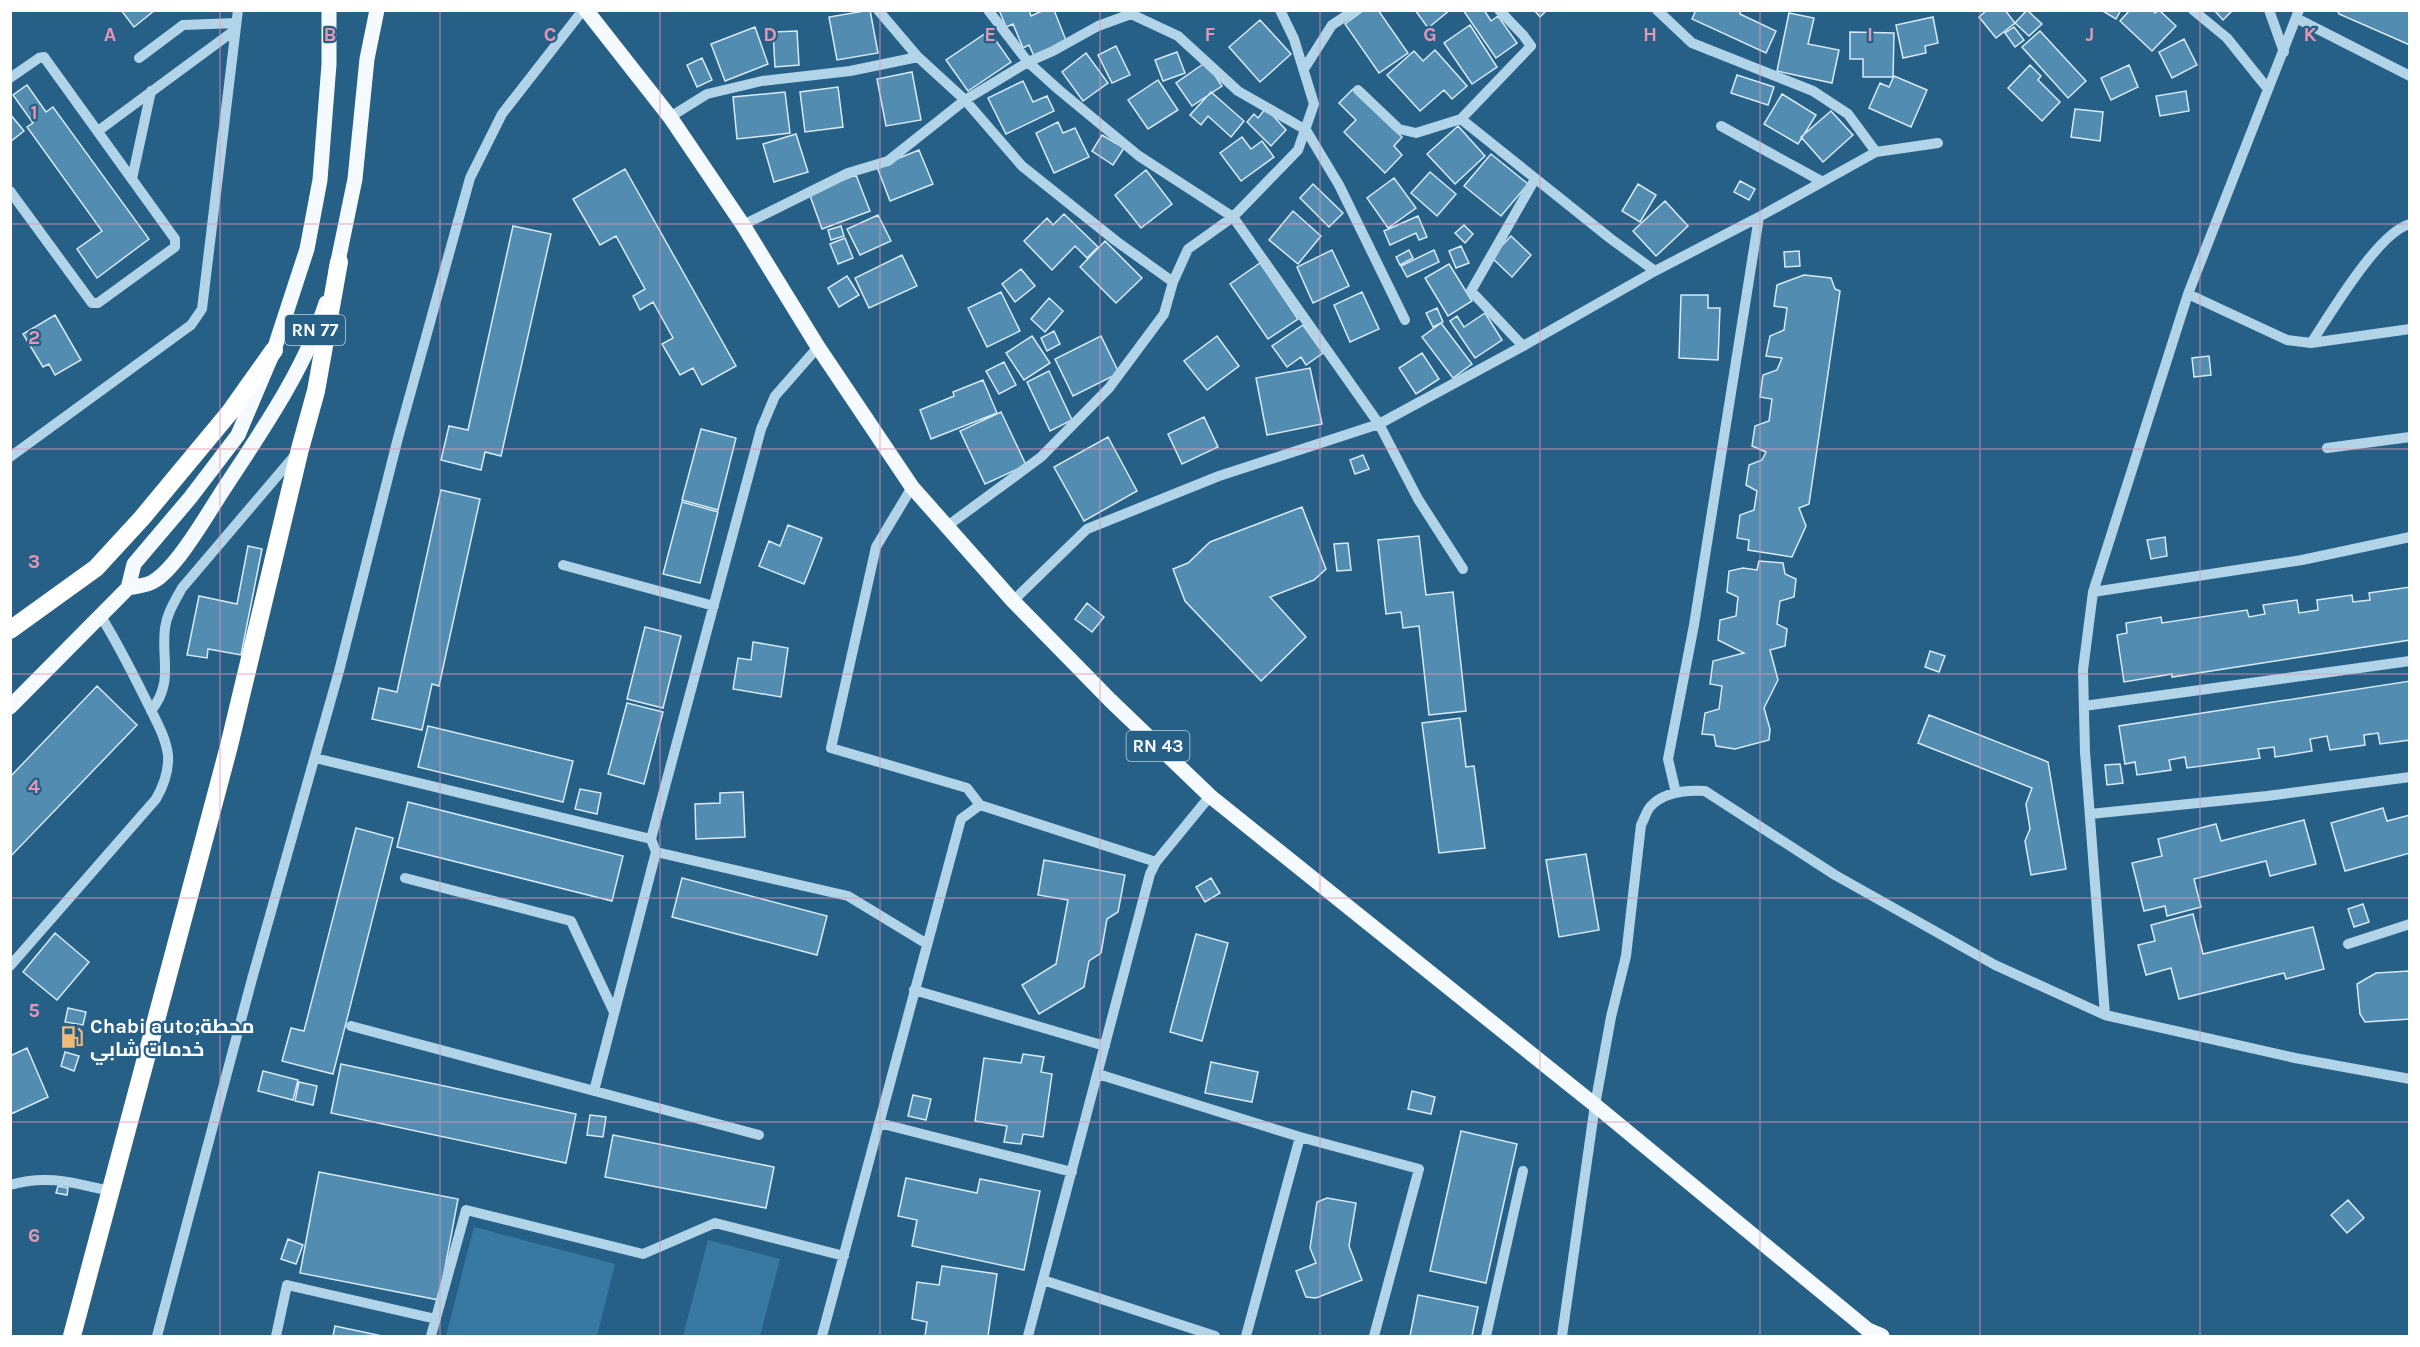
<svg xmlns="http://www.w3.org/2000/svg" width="2420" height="1347" viewBox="0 0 2420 1347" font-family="Karla,Cairo,sans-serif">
  <rect width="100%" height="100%" fill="#276087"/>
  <path fill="#3879a3" d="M 474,1227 L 615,1264 L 597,1336 L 446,1336 Z
    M 708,1240 L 780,1259 L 760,1336 L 683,1336 Z"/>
  <path fill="#538cb1" stroke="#d6eaf7" stroke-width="1.5" d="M 121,10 L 155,10 L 134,27 Z
    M 870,10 L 878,53 L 837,60 L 829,17 Z
    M 999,10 L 1029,10 L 1031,16 L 1044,10 L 1054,10 L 1067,43 L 1034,56 L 1029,45 L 1023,48 L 1013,24 L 1006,27 Z
    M 1364,10 L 1378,10 L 1408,53 L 1379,73 L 1345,24 Z
    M 1415,10 L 1450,10 L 1428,28 Z
    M 1463,10 L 1484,10 L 1491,21 L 1498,16 L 1517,43 L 1496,58 Z
    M 1534,10 L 1547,10 L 1540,17 Z
    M 1696,10 L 1741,10 L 1740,14 L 1776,31 L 1766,53 L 1692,19 Z
    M 1987,10 L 2005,10 L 2015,23 L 1996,38 L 1979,17 Z
    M 2027,10 L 2042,24 L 2029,36 L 2015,23 Z
    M 2101,10 L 2121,10 L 2116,19 Z
    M 2130,10 L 2153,10 L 2155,13 L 2159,10 L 2176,26 L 2152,51 L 2120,21 Z
    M 2214,10 L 2233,10 L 2223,20 Z
    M 2337,10 L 2410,10 L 2410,45 L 2339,14 Z
    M 1789,13 L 1814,18 L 1808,44 L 1839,50 L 1832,83 L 1777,71 Z
    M 1933,17 L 1938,43 L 1925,46 L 1926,53 L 1903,58 L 1896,25 Z
    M 1260,20 L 1291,54 L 1260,82 L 1229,47 Z
    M 1470,25 L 1497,67 L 1472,84 L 1444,43 Z
    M 755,27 L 768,64 L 725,81 L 711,44 Z
    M 2014,27 L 2024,40 L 2015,47 L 2005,33 Z
    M 797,31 L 799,65 L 775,67 L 773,32 Z
    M 989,31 L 1011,62 L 968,91 L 946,60 Z
    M 2040,31 L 2086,81 L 2068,98 L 2022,47 Z
    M 1850,32 L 1894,33 L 1893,77 L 1863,77 L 1863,59 L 1850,59 Z
    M 2184,39 L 2197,65 L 2172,78 L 2159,52 Z
    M 1116,46 L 1130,75 L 1112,83 L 1098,55 Z
    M 1435,50 L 1467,86 L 1452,99 L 1444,90 L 1420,111 L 1387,75 L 1414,51 L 1423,61 Z
    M 1177,52 L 1185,73 L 1163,81 L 1155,60 Z
    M 1086,53 L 1108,83 L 1083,101 L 1062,72 Z
    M 702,58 L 712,80 L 697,87 L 687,65 Z
    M 1206,62 L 1222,86 L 1192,106 L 1176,83 Z
    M 2030,65 L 2041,76 L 2038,80 L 2060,102 L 2042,121 L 2008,88 Z
    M 2129,65 L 2138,87 L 2111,100 L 2101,78 Z
    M 912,72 L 921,120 L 886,126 L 877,79 Z
    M 1737,75 L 1774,87 L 1768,105 L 1731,93 Z
    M 1894,76 L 1927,90 L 1911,127 L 1869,108 L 1880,83 L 1889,87 Z
    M 1158,80 L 1178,110 L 1148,129 L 1128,100 Z
    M 1023,81 L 1033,102 L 1047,96 L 1054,111 L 1006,134 L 988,98 Z
    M 27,85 L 46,112 L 53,107 L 149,239 L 97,278 L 77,249 L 102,231 L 27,127 L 33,123 L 13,95 Z
    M 838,87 L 843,127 L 805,132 L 800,92 Z
    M 1353,89 L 1402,137 L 1394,146 L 1402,155 L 1385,173 L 1344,132 L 1356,120 L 1339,103 Z
    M 2186,91 L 2189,111 L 2160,116 L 2156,96 Z
    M 785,92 L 790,133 L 737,139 L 733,97 Z
    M 1211,92 L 1244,121 L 1231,137 L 1208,116 L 1201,125 L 1190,115 Z
    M 1782,94 L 1816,115 L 1798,144 L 1764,124 Z
    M 1266,108 L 1286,130 L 1271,146 L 1247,122 L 1254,114 L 1258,118 Z
    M 2075,109 L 2103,112 L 2100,141 L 2071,137 Z
    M 1831,111 L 1853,135 L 1823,162 L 1801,137 Z
    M 10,114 L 24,131 L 10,142 Z
    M 1058,122 L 1063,133 L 1075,128 L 1089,157 L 1054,173 L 1036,133 Z
    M 1458,126 L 1485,156 L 1455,184 L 1427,154 Z
    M 796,134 L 808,172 L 774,182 L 763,144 Z
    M 1102,135 L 1124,148 L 1113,165 L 1092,151 Z
    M 1242,137 L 1251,149 L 1262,141 L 1274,157 L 1241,181 L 1220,153 Z
    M 919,150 L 933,184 L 890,201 L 877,167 Z
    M 1491,154 L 1528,184 L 1501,216 L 1464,186 Z
    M 625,169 L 736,366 L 702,385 L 693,368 L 680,375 L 662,344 L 673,338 L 653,302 L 640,310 L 633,296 L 645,289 L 616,236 L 600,245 L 573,199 Z
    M 1146,170 L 1172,204 L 1141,228 L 1115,195 Z
    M 1430,172 L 1456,194 L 1437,216 L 1411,193 Z
    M 856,175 L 870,211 L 822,229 L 809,193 Z
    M 1394,178 L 1416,208 L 1388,228 L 1367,198 Z
    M 1740,181 L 1755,189 L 1749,200 L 1734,192 Z
    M 1313,184 L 1343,213 L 1329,227 L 1300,198 Z
    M 1638,184 L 1656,195 L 1640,222 L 1622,211 Z
    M 1665,201 L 1688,226 L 1656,256 L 1633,231 Z
    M 1293,211 L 1321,236 L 1298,264 L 1269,240 Z
    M 1064,214 L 1098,247 L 1087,258 L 1075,246 L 1052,270 L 1024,241 L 1047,218 L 1053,225 Z
    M 878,215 L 891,241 L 860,255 L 847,229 Z
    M 1418,216 L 1427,237 L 1419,240 L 1416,233 L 1390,245 L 1384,231 Z
    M 1464,225 L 1473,234 L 1465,243 L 1455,233 Z
    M 513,226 L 551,234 L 501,456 L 485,452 L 481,470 L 441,460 L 449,426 L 468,430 Z
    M 841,226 L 844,236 L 831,240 L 828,230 Z
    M 1511,236 L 1531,255 L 1512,277 L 1491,257 Z
    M 845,238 L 853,258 L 838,264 L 830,244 Z
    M 1105,241 L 1142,278 L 1116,303 L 1080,267 Z
    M 1461,246 L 1469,263 L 1456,268 L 1449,251 Z
    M 1332,250 L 1349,286 L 1313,303 L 1297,267 Z
    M 1409,250 L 1413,258 L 1400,265 L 1396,257 Z
    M 1434,250 L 1439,262 L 1407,277 L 1401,266 Z
    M 1799,251 L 1800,266 L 1785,267 L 1784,252 Z
    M 902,255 L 917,286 L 869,308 L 855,278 Z
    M 1260,263 L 1298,319 L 1268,339 L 1230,284 Z
    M 1449,264 L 1472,301 L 1448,316 L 1425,278 Z
    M 1021,269 L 1035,286 L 1015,302 L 1002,284 Z
    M 1804,275 L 1831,278 L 1835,289 L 1840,291 L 1809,504 L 1799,508 L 1806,526 L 1792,557 L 1748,550 L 1749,540 L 1737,538 L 1740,515 L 1754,510 L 1757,491 L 1746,485 L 1749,465 L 1762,460 L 1766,452 L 1752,446 L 1755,426 L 1769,421 L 1772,399 L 1760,397 L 1763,375 L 1777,370 L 1782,358 L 1766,356 L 1770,336 L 1784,330 L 1787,308 L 1774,306 L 1777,285 Z
    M 847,276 L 859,295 L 839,307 L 828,288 Z
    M 1001,292 L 1020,331 L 987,347 L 968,308 Z
    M 1362,292 L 1379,329 L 1350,342 L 1334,305 Z
    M 1681,295 L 1708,295 L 1708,308 L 1720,308 L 1718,360 L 1679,358 Z
    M 1049,298 L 1063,311 L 1045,332 L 1031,319 Z
    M 1437,308 L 1443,322 L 1433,327 L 1426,313 Z
    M 1485,313 L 1502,340 L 1475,358 L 1450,321 L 1457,316 L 1464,327 Z
    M 55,315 L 81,360 L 55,375 L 49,364 L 43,367 L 23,334 Z
    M 1441,323 L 1472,364 L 1453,378 L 1422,337 Z
    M 1303,325 L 1323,353 L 1306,365 L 1301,357 L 1287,367 L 1272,346 Z
    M 1054,331 L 1060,344 L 1047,351 L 1041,338 Z
    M 1032,336 L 1050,363 L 1024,380 L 1006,353 Z
    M 1101,336 L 1119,373 L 1073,396 L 1055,359 Z
    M 1217,336 L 1239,366 L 1207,390 L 1184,361 Z
    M 1422,353 L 1439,379 L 1416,394 L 1399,368 Z
    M 2209,356 L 2211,375 L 2194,377 L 2192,358 Z
    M 1004,362 L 1016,385 L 999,394 L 986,371 Z
    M 1310,368 L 1322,424 L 1267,435 L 1256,378 Z
    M 1049,371 L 1072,420 L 1050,431 L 1027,382 Z
    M 983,380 L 997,413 L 931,439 L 920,410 L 954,396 L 953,392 Z
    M 1001,412 L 1026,465 L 985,484 L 960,431 Z
    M 1204,417 L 1218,447 L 1182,464 L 1168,434 Z
    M 701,429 L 736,438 L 718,510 L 682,500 Z
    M 1108,437 L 1137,491 L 1084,521 L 1054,467 Z
    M 1363,455 L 1369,469 L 1355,474 L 1350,460 Z
    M 441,490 L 480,499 L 439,686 L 432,684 L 422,730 L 372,719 L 379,688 L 397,692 Z
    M 682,502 L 718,512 L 700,583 L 663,574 Z
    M 1302,507 L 1326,569 L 1314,580 L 1270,597 L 1306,637 L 1261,681 L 1185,601 L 1173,569 L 1188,563 L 1210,542 Z
    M 788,525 L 822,538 L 804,584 L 759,566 L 769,541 L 780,546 Z
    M 1419,536 L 1426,595 L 1453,592 L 1466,711 L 1429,715 L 1419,626 L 1403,628 L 1401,612 L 1386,614 L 1378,540 Z
    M 2165,537 L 2167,556 L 2151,559 L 2147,540 Z
    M 1348,543 L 1351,570 L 1337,571 L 1334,544 Z
    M 248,546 L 262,549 L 241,655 L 208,649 L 207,658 L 187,655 L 199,596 L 237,604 Z
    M 1759,561 L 1783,563 L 1785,574 L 1796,579 L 1794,597 L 1780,601 L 1777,624 L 1787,629 L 1785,646 L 1770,650 L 1778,680 L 1764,708 L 1770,729 L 1769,740 L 1735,749 L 1716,746 L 1714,735 L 1702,734 L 1705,713 L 1719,709 L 1722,686 L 1710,684 L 1713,661 L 1744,653 L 1718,640 L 1720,620 L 1736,616 L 1738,597 L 1727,592 L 1729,571 L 1743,568 L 1757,570 Z
    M 2410,587 L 2410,640 L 2172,677 L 2172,674 L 2124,682 L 2117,635 L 2127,633 L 2126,623 L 2161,617 L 2162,623 L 2247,610 L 2249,617 L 2265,614 L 2263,605 L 2297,600 L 2299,613 L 2318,610 L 2317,600 L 2352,595 L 2353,602 L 2370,600 L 2369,593 Z
    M 1087,603 L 1104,617 L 1092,632 L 1075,619 Z
    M 645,627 L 681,636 L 663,708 L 627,699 Z
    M 753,642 L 788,648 L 781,697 L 733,689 L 738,658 L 751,660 Z
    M 1930,651 L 1945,656 L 1939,672 L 1925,667 Z
    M 2410,681 L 2410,740 L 2380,744 L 2378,733 L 2364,735 L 2365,745 L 2330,750 L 2327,736 L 2310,739 L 2312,751 L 2275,757 L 2274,747 L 2258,749 L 2260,758 L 2187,768 L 2185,757 L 2169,760 L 2171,770 L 2137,775 L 2135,762 L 2125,764 L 2119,726 Z
    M 97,686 L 137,725 L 10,857 L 10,777 Z
    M 627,703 L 663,712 L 644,784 L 608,774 Z
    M 1929,715 L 2048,762 L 2066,869 L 2031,875 L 2025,841 L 2030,829 L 2026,804 L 2032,788 L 1918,743 Z
    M 1460,718 L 1466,767 L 1474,766 L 1485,848 L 1439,853 L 1422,723 Z
    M 428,726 L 573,761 L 563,802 L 418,767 Z
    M 2120,764 L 2123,783 L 2107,785 L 2105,765 Z
    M 580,789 L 601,793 L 597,814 L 575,809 Z
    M 743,792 L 745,837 L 696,839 L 695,804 L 720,803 L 720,793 Z
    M 408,802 L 623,856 L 612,901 L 397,847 Z
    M 2383,808 L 2387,821 L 2410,815 L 2410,853 L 2345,871 L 2331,823 Z
    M 2304,820 L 2316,864 L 2270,876 L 2266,861 L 2194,879 L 2201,907 L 2167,916 L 2165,906 L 2144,911 L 2132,863 L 2162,856 L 2158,839 L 2216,824 L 2221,841 Z
    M 356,828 L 393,838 L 333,1074 L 282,1061 L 291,1028 L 304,1031 Z
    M 1586,854 L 1599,930 L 1559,937 L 1546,860 Z
    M 1044,860 L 1125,875 L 1118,912 L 1107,919 L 1101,953 L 1089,961 L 1084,987 L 1039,1014 L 1022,985 L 1056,964 L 1068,900 L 1038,895 Z
    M 682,878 L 827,916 L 817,955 L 672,917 Z
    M 1211,878 L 1220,893 L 1205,902 L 1196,887 Z
    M 2363,904 L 2369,922 L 2354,927 L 2348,909 Z
    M 2193,914 L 2203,954 L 2313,927 L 2324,969 L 2286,979 L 2284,973 L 2179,999 L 2171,968 L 2146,975 L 2138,945 L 2155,941 L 2151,925 Z
    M 55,933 L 89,962 L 57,1000 L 23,972 Z
    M 1196,934 L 1228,943 L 1202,1041 L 1170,1032 Z
    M 2409,971 L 2410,1019 L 2365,1022 L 2360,1014 L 2357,984 L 2376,973 Z
    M 68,1008 L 86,1012 L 83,1025 L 65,1022 Z
    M 27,1048 L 48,1097 L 11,1114 L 10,1056 Z
    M 65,1052 L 79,1056 L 74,1071 L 61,1066 Z
    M 1023,1054 L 1044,1057 L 1041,1072 L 1052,1074 L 1043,1137 L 1023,1134 L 1021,1144 L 1004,1142 L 1007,1126 L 975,1121 L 984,1058 L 1021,1063 Z
    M 1211,1062 L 1258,1072 L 1252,1102 L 1205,1093 Z
    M 341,1064 L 576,1114 L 566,1163 L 331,1113 Z
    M 263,1071 L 298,1080 L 293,1100 L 258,1091 Z
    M 299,1082 L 317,1086 L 313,1105 L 295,1101 Z
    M 1412,1091 L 1435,1097 L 1431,1114 L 1408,1109 Z
    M 913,1095 L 931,1099 L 926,1120 L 908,1116 Z
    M 590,1115 L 606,1117 L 603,1137 L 587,1135 Z
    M 1461,1131 L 1517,1144 L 1486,1283 L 1430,1271 Z
    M 613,1135 L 774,1167 L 766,1208 L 605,1177 Z
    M 319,1172 L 458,1199 L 439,1300 L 300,1273 Z
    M 906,1178 L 977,1193 L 980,1179 L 1040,1191 L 1024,1270 L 912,1246 L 917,1220 L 898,1216 Z
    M 58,1186 L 68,1188 L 67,1195 L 56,1193 Z
    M 1327,1198 L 1356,1203 L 1349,1246 L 1362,1280 L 1316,1298 L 1306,1297 L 1296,1271 L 1316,1263 L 1310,1248 L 1317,1202 Z
    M 2348,1200 L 2364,1218 L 2347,1233 L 2331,1215 Z
    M 288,1239 L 303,1245 L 296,1264 L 281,1259 Z
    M 942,1266 L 997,1274 L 988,1336 L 925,1336 L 927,1322 L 912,1319 L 917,1282 L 939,1285 Z
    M 1418,1295 L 1478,1307 L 1472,1336 L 1410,1336 Z
    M 335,1326 L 382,1336 L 333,1336 Z"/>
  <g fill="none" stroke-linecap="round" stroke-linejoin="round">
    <path stroke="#b2d4e8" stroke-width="10" d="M 878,10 L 918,57 L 965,100 L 1022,166 L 1116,241 L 1173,282
      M 988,10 L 1028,62 L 1059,90 L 1139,156 L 1233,217 L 1379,424 L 1418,499 L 1463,569
      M 2193,10 L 2227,38 L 2268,89
      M 2269,10 L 2284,52
      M 2296,18 L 2410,76
      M 139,58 L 183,25 L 236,23
      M 1304,69 L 1332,25 L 1355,10
      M 10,78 L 39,58 L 44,57 L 175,239 L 175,247 L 98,303 L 92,303 L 10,191
      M 1358,90 L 1399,129 L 1416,133 L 1461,119 L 1531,46 L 1523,35 L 1499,10
      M 670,117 L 707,94 L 762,81 L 850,71 L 918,57
      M 1461,119 L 1611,239 L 1655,271
      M 1721,126 L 1821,181
      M 98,131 L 235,30
      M 1876,152 L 1938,143
      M 132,179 L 151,91
      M 743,225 L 848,173 L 888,161 L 965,100 L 1028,62 L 1053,51 L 1098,26 L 1131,14 L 1178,36 L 1238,91 L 1306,130 L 1339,185 L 1405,320
      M 2188,294 L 2287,340 L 2311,343 L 2410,329
      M 2311,343 C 2330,315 2378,232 2410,224
      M 1523,346 L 1471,291 L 1535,179
      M 2327,448 L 2410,437
      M 10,457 L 191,325 L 202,309 L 238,10
      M 912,487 L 876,547 L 831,748 L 967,788 L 980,805
      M 946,527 L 1041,457 L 1109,388 L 1164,314 L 1173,282 L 1188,249 L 1233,217 L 1298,150 L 1314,104 L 1294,39 L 1280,10
      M 563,565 L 714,606
      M 2093,592 L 2302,560 L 2410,537
      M 1013,601 L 1087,529 L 1219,476 L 1379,424 L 1523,346 L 1655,271 L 1759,217 L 1876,152 L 1848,114 L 1813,91 L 1692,43 L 1657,10
      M 2084,706 L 2410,661
      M 151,711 C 174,682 161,660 165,628 C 167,613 175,601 182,588 L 296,454
      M 315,758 L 651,839
      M 1676,793 L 1668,759 L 1694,625 L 1759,217
      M 2090,814 L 2267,796 L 2410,777
      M 656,852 L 848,896 L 927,944
      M 405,878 L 571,921 L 614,1012
      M 2348,944 L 2410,924
      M 10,966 L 156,799 C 164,785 169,771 168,755 C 166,738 157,723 150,708 C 134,676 119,645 100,615
      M 914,990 L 1105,1046
      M 2105,1015 L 2085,752 L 2083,670 L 2093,592 L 2188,294 L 2299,10
      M 351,1026 L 759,1135
      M 1098,1074 L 1300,1137 L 1419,1169 L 1374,1336
      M 594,1091 L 656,852 L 651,839 L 761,429 L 775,396 L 818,347
      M 879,1123 L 1072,1172
      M 10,1185 C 47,1174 74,1183 109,1191
      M 1043,1280 L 1215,1336
      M 157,1336 L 252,979 L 339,671 L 398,438 L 470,178 L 502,114 L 583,10
      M 276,1336 L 287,1285 L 436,1319
      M 431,1336 L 466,1210 L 643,1254 L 715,1223 L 844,1256
      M 822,1336 L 961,819 L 980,805 L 1156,862
      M 1028,1336 L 1150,874 L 1156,862 L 1210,796
      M 1246,1336 L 1300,1137
      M 1486,1336 L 1523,1171
      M 1562,1336 L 1595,1105 L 1611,1017 L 1626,956 L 1641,825 C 1644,820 1646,812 1650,807 C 1663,792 1687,790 1705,791 L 1835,875 L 1995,965 L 2105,1015 L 2295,1058 L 2410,1079"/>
    <path stroke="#f5fafe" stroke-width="15" d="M 586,10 L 670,117 L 743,225 L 818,347 L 912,487 L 1013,601 L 1110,700 L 1210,796 L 1595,1105 L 1868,1330 L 1882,1336
      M 336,271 L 355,179 L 367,59 L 377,10
      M 128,588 C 136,586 147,586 154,581 C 175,569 204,520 218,498 C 258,436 303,374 326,303
      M 10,707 L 128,588 L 134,564 L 190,498 L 238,435 L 274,350 L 307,249 L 320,180 L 329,64 L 329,10"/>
    <path stroke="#fff" stroke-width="18" d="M 10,630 L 96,568 L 142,518 L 230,412 L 274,350
      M 72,1336 L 229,746 L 300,449 L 316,391 L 339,262"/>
  </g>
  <path fill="none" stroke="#e497b5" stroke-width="1.5" stroke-opacity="0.55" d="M 220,10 L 220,1336M 440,10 L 440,1336M 660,10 L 660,1336M 880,10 L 880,1336M 1100,10 L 1100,1336M 1320,10 L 1320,1336M 1540,10 L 1540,1336M 1760,10 L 1760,1336M 1980,10 L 1980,1336M 2200,10 L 2200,1336M 10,224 L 2410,224M 10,449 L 2410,449M 10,674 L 2410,674M 10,898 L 2410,898M 10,1122 L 2410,1122"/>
  <defs>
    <g id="fuel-bare" transform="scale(1.8)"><path d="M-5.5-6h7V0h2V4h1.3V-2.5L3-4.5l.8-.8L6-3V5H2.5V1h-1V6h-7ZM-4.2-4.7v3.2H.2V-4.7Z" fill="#f1ba78" stroke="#276087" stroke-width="2.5" paint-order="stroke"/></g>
  </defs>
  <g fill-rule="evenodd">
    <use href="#fuel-bare" x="72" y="1037"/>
  </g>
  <g text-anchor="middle" stroke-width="4.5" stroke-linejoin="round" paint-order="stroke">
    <g fill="#276087" stroke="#becfdb" stroke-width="1.5">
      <rect x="285" y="315" width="60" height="30" rx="4.5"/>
      <rect x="1126.5" y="731" width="63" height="30" rx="4.5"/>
    </g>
    <g font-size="18" font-weight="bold" fill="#fff">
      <text x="315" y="336">RN 77</text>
      <text x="1158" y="752">RN 43</text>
    </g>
    <g font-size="20" font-weight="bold" fill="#fff" stroke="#276087" text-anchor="start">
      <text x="90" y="1033">Chabi auto;محطة<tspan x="90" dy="23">خدمات شابي</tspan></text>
    </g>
  </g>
  <g font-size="20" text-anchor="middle" font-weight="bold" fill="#e497b5" stroke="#276087" stroke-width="4.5" stroke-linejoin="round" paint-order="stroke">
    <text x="110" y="41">A</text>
    <text x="330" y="41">B</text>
    <text x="550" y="41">C</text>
    <text x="770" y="41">D</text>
    <text x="990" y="41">E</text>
    <text x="1210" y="41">F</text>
    <text x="1430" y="41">G</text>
    <text x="1650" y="41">H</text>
    <text x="1870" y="41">I</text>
    <text x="2090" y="41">J</text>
    <text x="2310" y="41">K</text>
    <text x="34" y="119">1</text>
    <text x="34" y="344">2</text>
    <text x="34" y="568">3</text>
    <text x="34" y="793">4</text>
    <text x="34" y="1017">5</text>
    <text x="34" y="1242">6</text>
  </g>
  <rect width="2420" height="1347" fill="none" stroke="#ffffff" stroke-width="24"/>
</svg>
